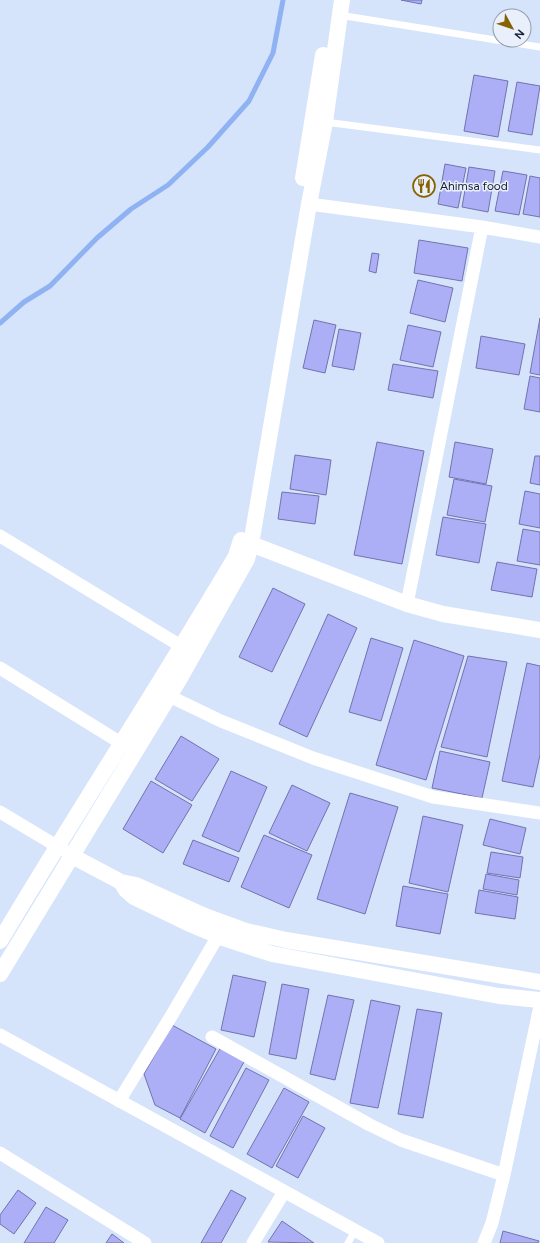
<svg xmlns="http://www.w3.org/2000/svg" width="540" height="1243" viewBox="0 0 540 1243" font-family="Figtree,sans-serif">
  <rect width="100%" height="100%" fill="#d5e3fb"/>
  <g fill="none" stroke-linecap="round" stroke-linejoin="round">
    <path stroke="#8fb2f2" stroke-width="5" d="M 0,323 L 24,302 L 50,286 L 97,238 L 131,209 L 168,185 L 208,147 L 249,101 L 273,53 L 283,0"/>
  </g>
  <path fill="#adaff6" stroke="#7273af" d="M 401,0 L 422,0 L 421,4 Z
    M 474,75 L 508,81 L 498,137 L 464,131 Z
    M 517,82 L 540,86 L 532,135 L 508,131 Z
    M 445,164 L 466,168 L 458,208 L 438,204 Z
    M 469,167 L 495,171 L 488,212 L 462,207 Z
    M 503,171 L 527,175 L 519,215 L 495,211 Z
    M 530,176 L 540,178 L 540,217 L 523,214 Z
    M 419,240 L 468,248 L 462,281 L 414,273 Z
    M 372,253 L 379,254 L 376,273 L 369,271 Z
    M 418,280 L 453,288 L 445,322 L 410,313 Z
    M 540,318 L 540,375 L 530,373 Z
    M 314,320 L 336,325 L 325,373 L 303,368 Z
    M 408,325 L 441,332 L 433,367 L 400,360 Z
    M 339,329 L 361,333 L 354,370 L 332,366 Z
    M 481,336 L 525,344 L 519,375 L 476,368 Z
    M 393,364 L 438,371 L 433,398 L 388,390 Z
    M 530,376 L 540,378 L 540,412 L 524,409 Z
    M 377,442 L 424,451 L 402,564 L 354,555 Z
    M 455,442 L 493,449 L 486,484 L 449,477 Z
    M 295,455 L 331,460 L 326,495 L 290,489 Z
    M 535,456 L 540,456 L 540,485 L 530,483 Z
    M 454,479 L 492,486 L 485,522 L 447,515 Z
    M 525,491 L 540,494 L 540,528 L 519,524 Z
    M 282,492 L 319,496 L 315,524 L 278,519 Z
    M 443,517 L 486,524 L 479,563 L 436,555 Z
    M 523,529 L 540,532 L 540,565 L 517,561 Z
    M 497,562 L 537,569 L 532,597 L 491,590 Z
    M 273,588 L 305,604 L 272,672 L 239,657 Z
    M 328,614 L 357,628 L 307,737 L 279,724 Z
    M 371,638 L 403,648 L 381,721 L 349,712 Z
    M 414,640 L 464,656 L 426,780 L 376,765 Z
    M 468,656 L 507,662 L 487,757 L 441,747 Z
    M 527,663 L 540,666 L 540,755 L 533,787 L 502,781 Z
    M 181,736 L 219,759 L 192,801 L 155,779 Z
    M 440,751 L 490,762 L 482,798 L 432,788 Z
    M 231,771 L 267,787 L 239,852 L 202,836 Z
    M 151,781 L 192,805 L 163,853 L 123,829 Z
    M 292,785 L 330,803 L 307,851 L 269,833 Z
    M 350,793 L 398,807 L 365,914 L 317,899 Z
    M 423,816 L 463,825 L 448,892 L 409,883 Z
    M 490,819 L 526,828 L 520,854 L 483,845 Z
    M 264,835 L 312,855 L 289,908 L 241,887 Z
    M 193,840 L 239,858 L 229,882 L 183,864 Z
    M 491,852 L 523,857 L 520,878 L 487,873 Z
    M 486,874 L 519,880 L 517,895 L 483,889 Z
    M 403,886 L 448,894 L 440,934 L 396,926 Z
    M 479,890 L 518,897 L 515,919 L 475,913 Z
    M 233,975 L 266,982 L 254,1037 L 221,1030 Z
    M 282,984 L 309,989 L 296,1059 L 269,1054 Z
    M 328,995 L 354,1000 L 335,1080 L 310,1074 Z
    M 371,1000 L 400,1006 L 378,1108 L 350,1103 Z
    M 417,1009 L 442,1013 L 423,1118 L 398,1114 Z
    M 172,1025 L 216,1049 L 180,1118 L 155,1105 L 144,1074 Z
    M 221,1047 L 245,1060 L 205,1133 L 180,1119 Z
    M 246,1068 L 269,1080 L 233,1148 L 210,1136 Z
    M 284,1088 L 309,1102 L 272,1168 L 247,1154 Z
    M 303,1116 L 325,1128 L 298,1178 L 276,1166 Z
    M 18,1190 L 36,1203 L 14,1234 L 0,1224 L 0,1215 Z
    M 231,1190 L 246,1198 L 221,1243 L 201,1243 Z
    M 46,1207 L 68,1220 L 54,1243 L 24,1243 Z
    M 282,1221 L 314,1243 L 268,1242 Z
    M 503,1231 L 539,1241 L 538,1243 L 500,1243 Z
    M 112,1234 L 124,1243 L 106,1243 Z"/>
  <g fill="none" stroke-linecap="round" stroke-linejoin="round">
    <path stroke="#fff" stroke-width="7" d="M 339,15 L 540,47
      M 325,122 L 540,150
      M 348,1243 L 355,1231"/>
    <path stroke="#fff" stroke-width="13" d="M 309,204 L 482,227 L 540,237
      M 0,536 L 189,651
      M 407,604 L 482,227
      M 0,668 L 129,748
      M 169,696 L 221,721 L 313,758 L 433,797 L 540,813
      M 0,812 L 65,851
      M 0,1035 L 378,1243
      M 212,1037 L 370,1125 L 401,1140 L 504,1175
      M 119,1101 L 173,1013 L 218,936
      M 0,1153 L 145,1243
      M 253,1243 L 284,1192
      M 484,1243 L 492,1223 L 504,1175 L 540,1006"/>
    <path stroke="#fff" stroke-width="16" d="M 303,178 L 323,55
      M 251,544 L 407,604 L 443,614 L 540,630
      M 72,856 L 121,882 L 136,885 L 205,916 L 246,931 L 286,940 L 540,982
      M 121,882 L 126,890 L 134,897 L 190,924 L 226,939 L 272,954 L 499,996 L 540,1000
      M 0,941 C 77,812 159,686 236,556 L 241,540
      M 0,974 L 180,678 L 247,559 L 251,544 L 309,204 L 325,122 L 342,0"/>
  </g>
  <defs>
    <g id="restaurant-ring" transform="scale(1.15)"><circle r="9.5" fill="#e9f0fc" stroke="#876200" stroke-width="1.5"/><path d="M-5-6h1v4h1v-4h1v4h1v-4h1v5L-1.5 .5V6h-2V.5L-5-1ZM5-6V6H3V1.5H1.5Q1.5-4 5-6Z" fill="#876200"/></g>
  </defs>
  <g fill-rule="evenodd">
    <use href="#restaurant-ring" x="424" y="186"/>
  </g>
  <g text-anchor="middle" stroke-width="3" stroke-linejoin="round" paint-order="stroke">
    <g font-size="12" fill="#141f35" stroke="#e9f0fc" text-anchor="start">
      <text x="440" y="190">Ahimsa food</text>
    </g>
  </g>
  <g transform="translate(512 28) rotate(130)"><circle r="19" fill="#e9f0fc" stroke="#949cac"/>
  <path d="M0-3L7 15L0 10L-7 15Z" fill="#876200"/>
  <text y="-6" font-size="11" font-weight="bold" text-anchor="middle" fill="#141f35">N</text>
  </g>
</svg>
